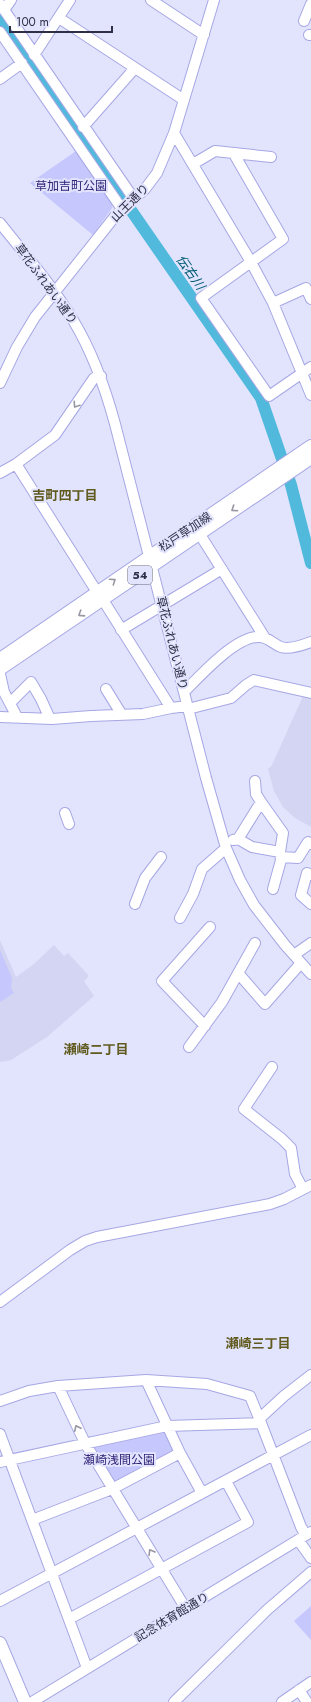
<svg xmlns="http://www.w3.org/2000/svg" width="311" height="1702" viewBox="0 0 311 1702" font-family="Jost,'Noto Sans JP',sans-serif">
  <rect width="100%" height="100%" fill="#e2e4fd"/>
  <path fill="#d4d5f2" d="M 303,696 L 311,698 L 311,827 L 295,818 L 283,807 L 274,791 L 268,769 L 272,765 Z
    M 0,940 L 16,977 L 34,964 L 54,945 L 64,956 L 68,953 L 89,976 L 84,981 L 94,996 L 47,1037 L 11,1060 L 0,1062 Z"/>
  <path fill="#c5c7fd" d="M 76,151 L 113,204 L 112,208 L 93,235 L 30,183 Z
    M 0,950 L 12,978 L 11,988 L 14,993 L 0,1002 Z
    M 165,1430 L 174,1452 L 112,1484 L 90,1447 Z
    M 311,1606 L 311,1640 L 294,1621 Z"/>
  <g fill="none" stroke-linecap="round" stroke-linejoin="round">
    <path stroke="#50b9dc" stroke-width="12" d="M 0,21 L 261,398 L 291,485 L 311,563"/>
    <g stroke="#a6a7e4" stroke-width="12">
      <path id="minor" d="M 151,0 L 204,35
        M 0,4 L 134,199
        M 4,10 L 11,0
        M 59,18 L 184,100
        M 304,21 L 311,4
        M 0,32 L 122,209
        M 309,35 L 311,35
        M 34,55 L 70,0
        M 0,79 L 22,63
        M 83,127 L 135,68
        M 174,133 L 251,262 L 273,303 L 311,395
        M 234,154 L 283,239 L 201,298 L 269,396 L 311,367
        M 193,164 L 215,151 L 271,157
        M 0,223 C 25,255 53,286 73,320 C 93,353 105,387 115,424 L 206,778 L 226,848 L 240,880 L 254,905 L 285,945 L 311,974
        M 273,303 L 306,288 L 311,299
        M 0,383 L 17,347 L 35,317 L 116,215 L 145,189 L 157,173 L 174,133 L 214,0
        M 16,464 L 97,592
        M 0,473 L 16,464 L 55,435 L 94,378 L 101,376
        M 199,533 L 265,638
        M 103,600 L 171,708 L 188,706
        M 121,630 L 222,569
        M 0,674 L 4,692 L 17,717
        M 106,689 L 122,715
        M 184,692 C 200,676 235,637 258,637 C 267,636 273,644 281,647 C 289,650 303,645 311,642
        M 10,703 L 31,682 L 41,699 L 50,719
        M 188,709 L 231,698 L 246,685 L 254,680 L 311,693
        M 0,717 L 52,719 L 91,716 L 143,714 L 171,708
        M 261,802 L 283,833 L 280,852 L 281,860 L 273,889
        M 65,813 L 69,824
        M 238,839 L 261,802 L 256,794 L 255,781
        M 233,840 L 238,839 L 252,847 L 280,852
        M 281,857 L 298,858 L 308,842 L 311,844
        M 311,875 L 307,873 L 301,895 L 311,904
        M 135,904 L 145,878 L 161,857
        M 180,918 L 193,894 L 202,869 L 226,848
        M 294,955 L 311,943
        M 238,973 L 265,1004 L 301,963
        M 205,1026 L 162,981 L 210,927
        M 189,1047 L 222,1002 L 255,943
        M 272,1067 L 244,1109 L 282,1139 L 291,1148 L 295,1174 L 303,1189
        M 0,1302 L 70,1250 L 85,1241 L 97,1237 L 270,1204 L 284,1199 L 311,1185
        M 146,1380 L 180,1453 L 202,1493
        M 58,1386 L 85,1443 L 186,1609
        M 0,1401 L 29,1391 L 58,1386 L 146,1380 L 207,1384 L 250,1396 L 261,1423
        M 259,1419 L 284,1396 L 311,1375
        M 0,1434 L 87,1668
        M 0,1462 L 167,1426 L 261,1423 L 301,1527 L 306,1535
        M 32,1520 L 112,1489 L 180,1453
        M 299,1541 L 311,1558
        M 0,1601 L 311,1435
        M 69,1619 L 248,1522 L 226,1481
        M 299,1690 L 307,1702
        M 32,1702 L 311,1532
        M 174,1702 L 267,1610 L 311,1572
        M 282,1702 L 311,1682"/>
    </g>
    <g stroke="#a6a7e4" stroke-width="14">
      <path id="major" d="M 0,659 L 311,446
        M 0,669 L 311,458
        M 0,1643 L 25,1702"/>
    </g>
    <use href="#minor" stroke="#fff" stroke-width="10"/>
    <use href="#major" stroke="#fff" stroke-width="12"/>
  </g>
  <defs><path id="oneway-chevron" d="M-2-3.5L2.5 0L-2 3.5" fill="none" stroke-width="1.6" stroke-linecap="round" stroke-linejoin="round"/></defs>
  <g stroke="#9697a3">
    <use href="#oneway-chevron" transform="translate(76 405) rotate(123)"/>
    <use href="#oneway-chevron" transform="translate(234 509) rotate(146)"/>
    <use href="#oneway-chevron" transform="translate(113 581) rotate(-34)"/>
    <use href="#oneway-chevron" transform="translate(81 614) rotate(147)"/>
    <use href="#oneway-chevron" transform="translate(77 1428) rotate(-115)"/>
    <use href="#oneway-chevron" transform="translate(151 1552) rotate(-121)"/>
  </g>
  <g text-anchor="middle" stroke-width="4" stroke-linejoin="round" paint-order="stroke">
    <rect fill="#e2e4fd" stroke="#64657e" stroke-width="1" x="128" y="566" width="24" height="18" rx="3"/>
    <g font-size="11" font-weight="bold" fill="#2e2f47">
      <text x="140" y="579">54</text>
    </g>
    <g font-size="12" fill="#302378" stroke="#e2e4fd">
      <text x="71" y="190">草加吉町公園</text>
      <text x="119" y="1464">瀬崎浅間公園</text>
    </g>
    <g font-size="12" fill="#2e2f47" stroke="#e2e4fd">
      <text transform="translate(130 203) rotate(-45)" y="4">山王通り</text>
      <text transform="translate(46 284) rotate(54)" y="4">草花ふれあい通り</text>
      <text transform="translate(185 532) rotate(-34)" y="4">松戸草加線</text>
      <text transform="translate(172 643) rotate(76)" y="4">草花ふれあい通り</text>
      <text transform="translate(172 1617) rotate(-31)" y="4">記念体育館通り</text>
    </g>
    <g font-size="13" font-style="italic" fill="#005c73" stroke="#e2e4fd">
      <text transform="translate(191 272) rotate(55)" y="5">伝右川</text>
    </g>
    <g font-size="13" font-weight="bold" fill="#605a1e" stroke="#e2e4fd">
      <text x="65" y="500">吉町四丁目</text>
      <text x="96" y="1054">瀬崎二丁目</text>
      <text x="258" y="1348">瀬崎三丁目</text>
    </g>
  </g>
  <path d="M10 26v6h102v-6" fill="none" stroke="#2e2f47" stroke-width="2"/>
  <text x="16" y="26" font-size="12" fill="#2e2f47" stroke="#e2e4fd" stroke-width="3" paint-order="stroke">100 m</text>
</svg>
